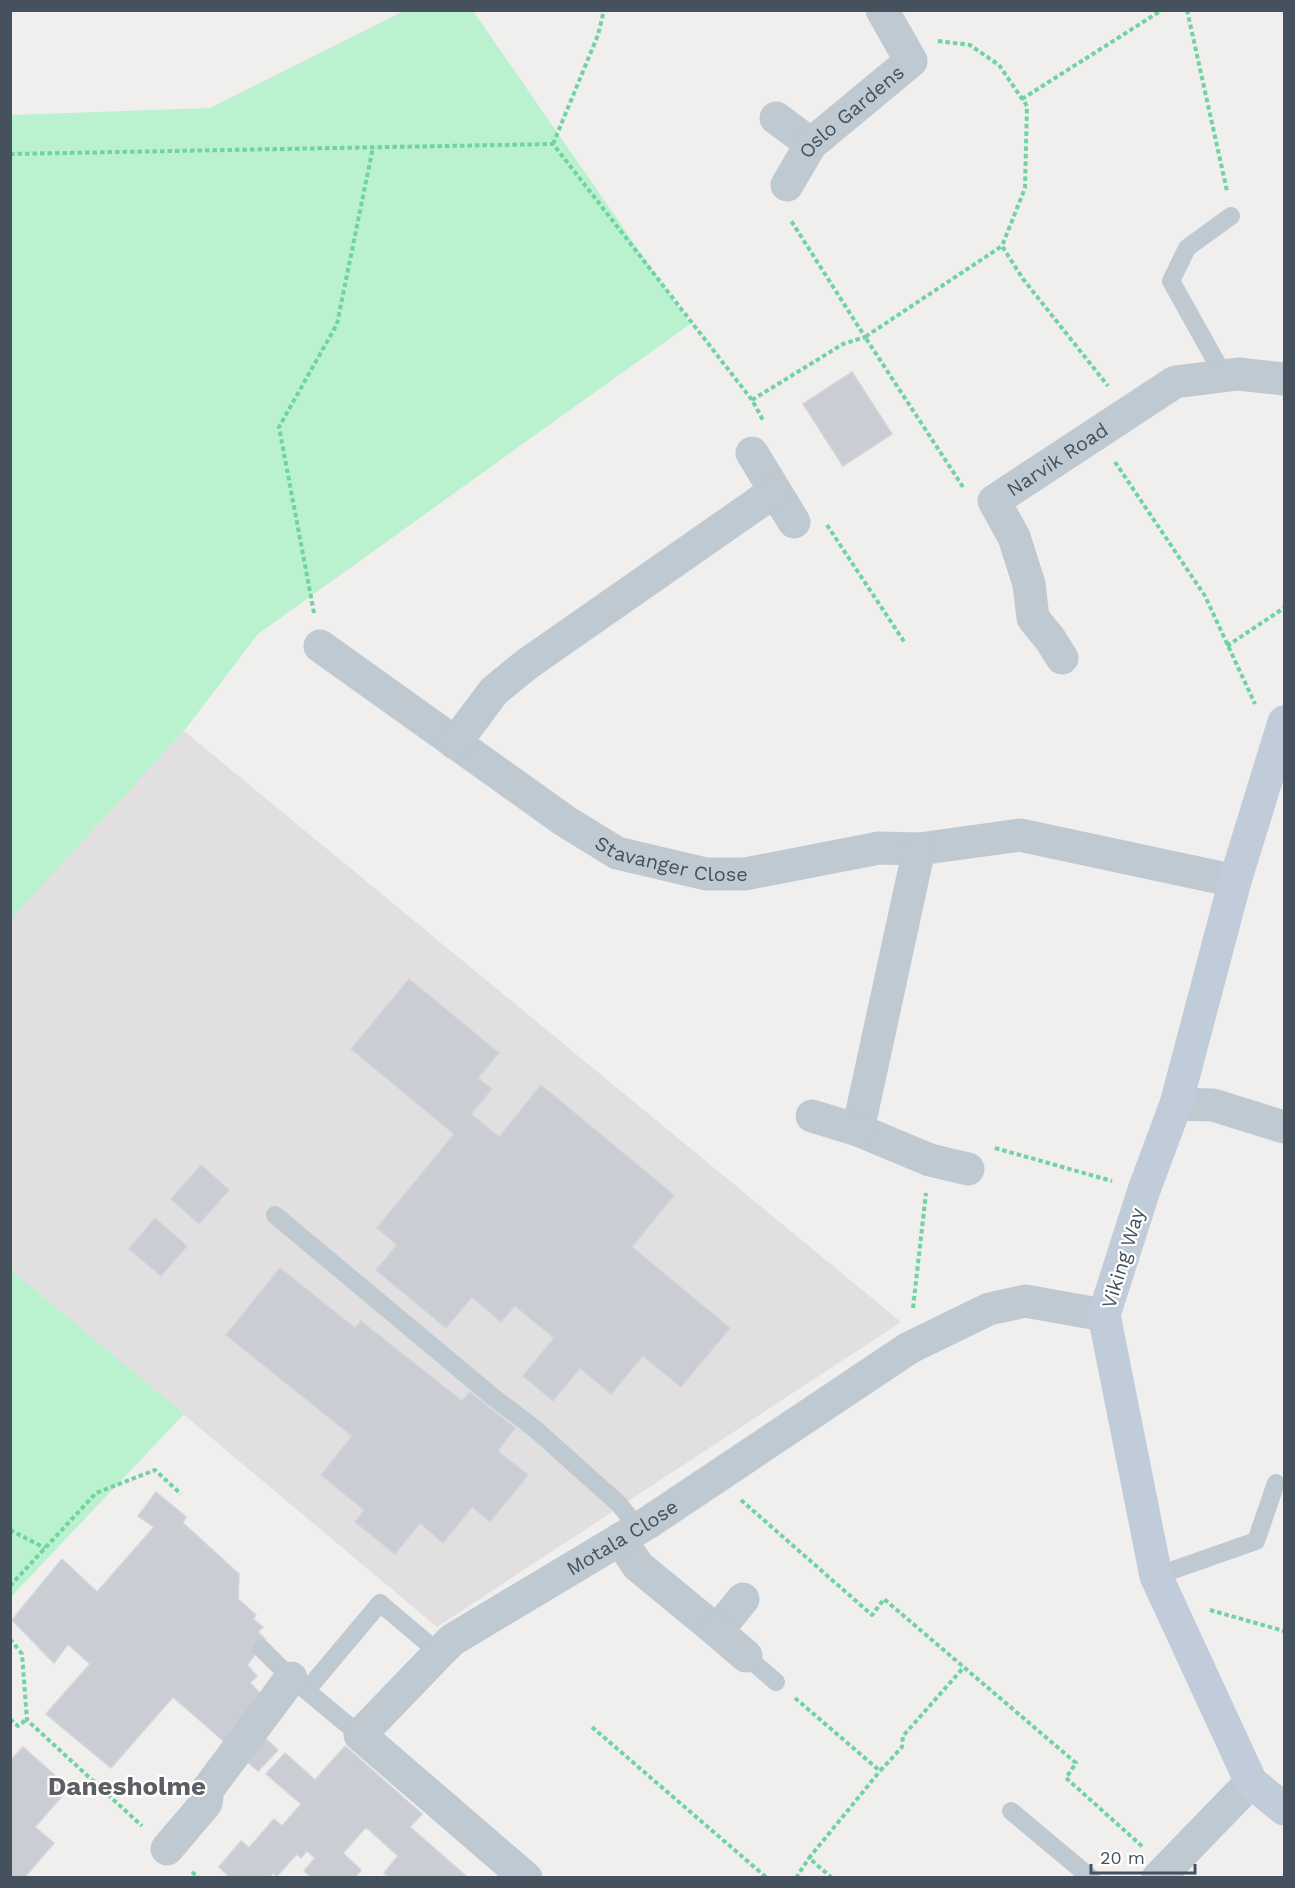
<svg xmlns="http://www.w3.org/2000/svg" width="1295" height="1888" viewBox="0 0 1295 1888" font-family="'Work Sans',sans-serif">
  <rect width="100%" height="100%" fill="#f1eeee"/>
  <path fill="#e2dfe0" d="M 184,731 L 901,1322 L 437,1627 L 11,1270 L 10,919 Z"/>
  <path fill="#baf2d0" d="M 404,11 L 473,11 L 690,324 L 258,634 L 184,731 L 11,919 L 11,115 L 210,108 Z
    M 11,1270 L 184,1414 L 11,1597 Z"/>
  <path fill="#cacdd4" stroke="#d2d4db" stroke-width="1.5" d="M 852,372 L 892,434 L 843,466 L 803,404 Z
    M 409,979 L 499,1053 L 478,1078 L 492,1089 L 471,1114 L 499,1137 L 541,1085 L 674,1195 L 632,1247 L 730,1328 L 681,1387 L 643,1356 L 611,1394 L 580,1368 L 553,1401 L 523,1376 L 554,1338 L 515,1306 L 501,1322 L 472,1297 L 446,1328 L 376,1270 L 397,1245 L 377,1228 L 454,1134 L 351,1049 Z
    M 201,1165 L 229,1190 L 199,1224 L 171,1199 Z
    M 155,1218 L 187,1246 L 161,1276 L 129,1249 Z
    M 280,1268 L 355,1328 L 361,1321 L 462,1401 L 470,1392 L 515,1428 L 498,1451 L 528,1475 L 490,1522 L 472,1507 L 443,1543 L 420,1523 L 395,1554 L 355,1522 L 364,1510 L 321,1475 L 352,1436 L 226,1335 Z
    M 156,1492 L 186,1517 L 183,1523 L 239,1574 L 238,1599 L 256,1615 L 253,1619 L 263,1627 L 258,1632 L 266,1640 L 247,1665 L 257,1676 L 250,1683 L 264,1697 L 244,1719 L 278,1750 L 258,1771 L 173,1697 L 111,1768 L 46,1714 L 90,1664 L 68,1644 L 54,1663 L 12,1620 L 62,1559 L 97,1592 L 154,1527 L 138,1516 Z
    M 345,1746 L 422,1814 L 410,1827 L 466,1876 L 464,1878 L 389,1878 L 384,1873 L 398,1856 L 366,1827 L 343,1853 L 361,1870 L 355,1878 L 312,1878 L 304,1871 L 315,1858 L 307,1851 L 301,1858 L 297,1854 L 277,1876 L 273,1873 L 269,1878 L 231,1878 L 219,1867 L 241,1841 L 249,1848 L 274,1819 L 282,1826 L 301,1804 L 266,1774 L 285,1753 L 315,1780 Z
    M 23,1747 L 69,1788 L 35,1827 L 54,1843 L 24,1878 L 10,1878 L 10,1761 Z"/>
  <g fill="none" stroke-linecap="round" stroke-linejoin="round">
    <path stroke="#6fd3a2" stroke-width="4" stroke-dasharray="4.5 3" stroke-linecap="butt" d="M 1187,10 L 1227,191
      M 938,41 L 970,45 L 999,65 L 1027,106 L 1025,188 L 1002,246 L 1023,279 L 1108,386
      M 1022,99 L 1162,10
      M 553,144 L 598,35 L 604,10
      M 10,154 L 553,144 L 752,400 L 763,420
      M 752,400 L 843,344 L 865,337 L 790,219
      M 1115,462 L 1205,596 L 1255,704
      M 963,487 L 865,337 L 1002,246
      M 827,525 L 905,643
      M 314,613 L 279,427 L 337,324 L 373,147
      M 1227,646 L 1284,608
      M 995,1148 L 1112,1181
      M 913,1308 L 926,1193
      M 741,1500 L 872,1615 L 884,1599 L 1076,1763 L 1066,1778 L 1143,1847
      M 10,1530 L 45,1548
      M 10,1586 L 96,1493 L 155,1470 L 181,1494
      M 1210,1610 L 1284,1631
      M 10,1639 L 22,1654 L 27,1720 L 142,1826
      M 795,1698 L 880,1771 L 902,1747 L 903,1736 L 964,1667
      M 10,1719 L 18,1726 L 26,1720
      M 592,1727 L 767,1878
      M 192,1872 L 199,1878
      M 796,1878 L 809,1858
      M 832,1878 L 809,1858 L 880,1771"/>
    <path stroke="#bec9d2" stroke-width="18" d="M 1224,376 L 1171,281 L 1187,248 L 1231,216
      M 275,1215 L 493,1397 L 534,1428 L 619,1504 L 638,1528
      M 1156,1576 L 1256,1541 L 1276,1483
      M 262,1649 L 291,1678 L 360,1735
      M 746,1656 L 776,1682
      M 307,1690 L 380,1603 L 439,1653
      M 1011,1811 L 1091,1878"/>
    <g stroke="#bec9d2" stroke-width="33">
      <path d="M 776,118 L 811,144"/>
      <path id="s1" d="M 787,185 L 811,144 L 911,61 L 882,10"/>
      <path d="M 752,453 L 794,522"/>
      <path id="s2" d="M 320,646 L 565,821 L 617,853 L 706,874 L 745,874 L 879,848 L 919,849 L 1020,835 L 1235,881"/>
      <path id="s3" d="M 1062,658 L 1050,639 L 1033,618 L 1029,584 L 1014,537 L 994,501 L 1175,382 L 1238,374 L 1284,379"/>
      <path d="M 455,743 L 494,691 L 527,664 L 775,491"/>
      <path d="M 919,849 L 858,1130 L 930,1160 L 968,1169"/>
      <path d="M 1176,1104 L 1213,1105 L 1284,1127"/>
      <path d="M 812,1116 L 858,1130"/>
      <path d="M 620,1539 L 638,1566 L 717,1631 L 743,1599"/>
      <path d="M 717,1631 L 746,1656"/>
      <path d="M 167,1849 L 206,1803 L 208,1789 L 291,1678"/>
      <path id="s4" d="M 526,1878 L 360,1735 L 439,1653 L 452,1640 L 649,1522 L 909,1348 L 989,1309 L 1025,1301 L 1104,1315"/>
      <path d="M 1158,1878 L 1251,1782"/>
    </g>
    <path stroke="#c0ccd9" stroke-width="33" d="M 1284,722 L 1235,881 L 1176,1104 L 1144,1190 L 1104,1315 L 1156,1576 L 1251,1782 L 1284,1809"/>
  </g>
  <g text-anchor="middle" stroke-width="4.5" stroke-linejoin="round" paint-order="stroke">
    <g font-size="20" fill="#45525d" stroke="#fff">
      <text dy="7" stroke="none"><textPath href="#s1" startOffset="99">Oslo Gardens</textPath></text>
      <text dy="7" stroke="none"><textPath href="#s3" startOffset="250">Narvik Road</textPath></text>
      <text dy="7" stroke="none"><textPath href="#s2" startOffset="417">Stavanger Close</textPath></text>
      <text transform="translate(1123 1258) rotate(-73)" y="7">Viking Way</text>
      <text dy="7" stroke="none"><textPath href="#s4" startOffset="550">Motala Close</textPath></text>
    </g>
    <g font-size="26" font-weight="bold" fill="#5b5f64" stroke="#fff">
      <text x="127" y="1795">Danesholme</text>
    </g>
  </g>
  <rect width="1295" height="1888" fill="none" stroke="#45525d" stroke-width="24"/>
  <path d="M1091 1864v9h104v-9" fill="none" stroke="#45525d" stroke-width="3"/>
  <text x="1100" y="1864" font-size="18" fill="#45525d" stroke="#ffffff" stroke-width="4.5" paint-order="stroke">20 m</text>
</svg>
